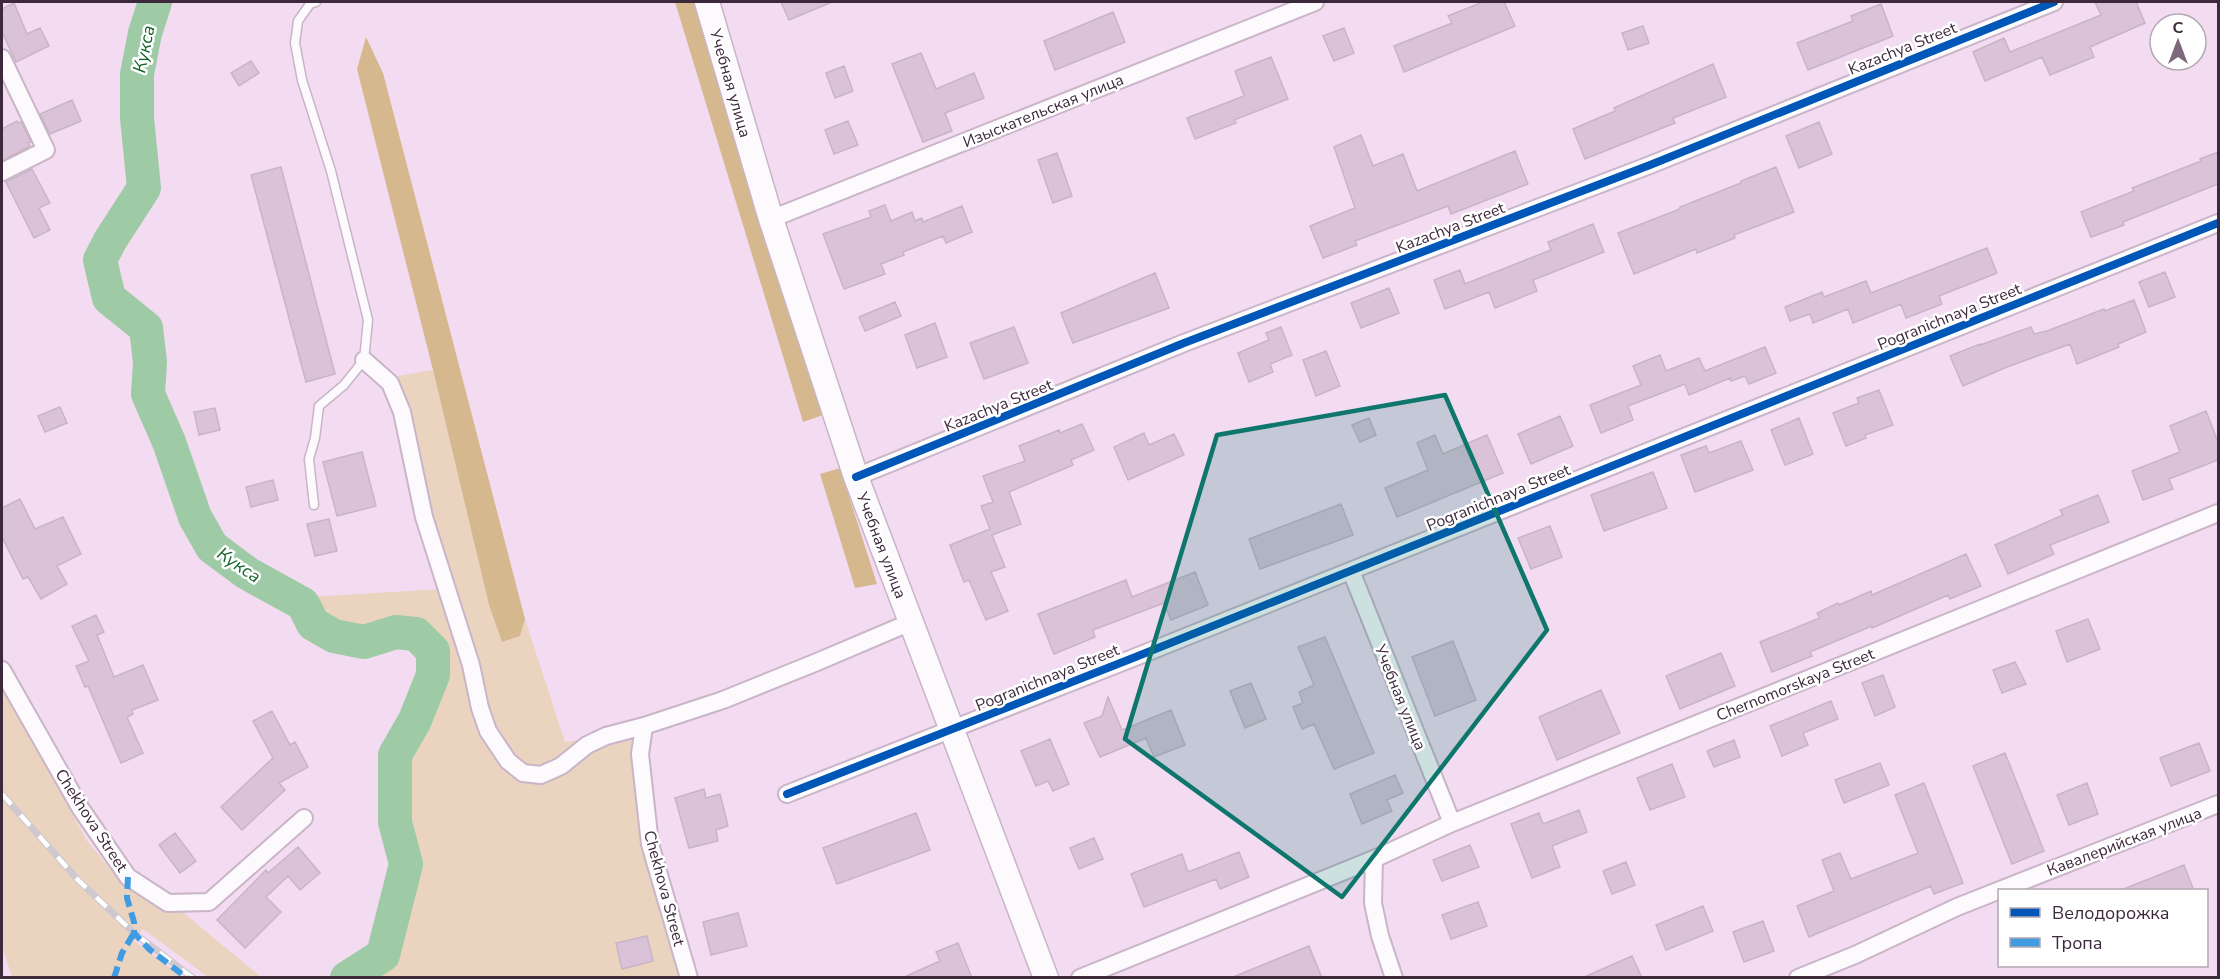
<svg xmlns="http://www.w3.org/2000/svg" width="2220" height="979" viewBox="0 0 2220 979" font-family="'Nunito Sans',sans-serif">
  <rect width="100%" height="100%" fill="#f3dcf2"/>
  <path fill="#ead4c0" d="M 433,370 L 489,605 L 502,641 L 520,636 L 525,619 L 565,742 L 580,740 C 558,759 553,768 522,767 L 493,728 L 429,514 L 392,377 Z
    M 442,589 L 504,767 L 521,781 L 544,781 L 592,750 L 610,740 L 635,736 C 627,815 662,901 683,977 L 365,977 L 388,961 L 413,865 L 408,837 L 401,820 L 404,757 L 423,718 L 437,677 L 438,649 L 420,628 L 394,626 L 365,635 L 335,630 L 319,618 L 308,597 Z
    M 2,687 L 87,841 L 121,882 L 159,908 L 180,910 L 261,977 L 208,977 L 143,929 L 134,941 L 183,977 L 12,977 L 2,946 Z"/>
  <path fill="#d6b88f" d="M 675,2 L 695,2 L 764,230 L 823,415 L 803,422 Z
    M 366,37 L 383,73 L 525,619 L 520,636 L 502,642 L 489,605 L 433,370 L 357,69 Z
    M 840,468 L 877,584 L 855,588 L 820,474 Z"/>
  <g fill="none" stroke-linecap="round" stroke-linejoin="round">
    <path stroke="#9ecba5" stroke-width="34" d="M 155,2 L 145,33 L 137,74 L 137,118 L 144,188 L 111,239 L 100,260 L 109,298 L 146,328 L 150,362 L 148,394 L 169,442 L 195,517 L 212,547 L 247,573 L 303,604 L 313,624 L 334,636 L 364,642 L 396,632 L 416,634 L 433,651 L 433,675 L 415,720 L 395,755 L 395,822 L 406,864 L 383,955 L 347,978"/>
  </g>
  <path fill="#dac3d9" stroke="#c8b4c7" stroke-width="1.5" d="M 781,2 L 832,2 L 789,20 Z
    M 1483,2 L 1504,2 L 1515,26 L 1404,72 L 1394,46 L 1452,23 L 1448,16 Z
    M 2095,2 L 2136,2 L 2145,23 L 2090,47 L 2094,57 L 2050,75 L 2042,57 L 1985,81 L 1973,52 L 2004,38 L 2010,52 L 2101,15 Z
    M 14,3 L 27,34 L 40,28 L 49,46 L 16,62 L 2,32 L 2,9 Z
    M 1881,4 L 1893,36 L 1808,70 L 1797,43 L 1853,21 L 1851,16 Z
    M 1113,12 L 1125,42 L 1055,70 L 1044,41 Z
    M 1643,26 L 1649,43 L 1628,50 L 1622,33 Z
    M 1344,28 L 1354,53 L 1334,61 L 1323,36 Z
    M 921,53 L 936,89 L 974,73 L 984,98 L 945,113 L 952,131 L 923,142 L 892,64 Z
    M 1271,57 L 1288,99 L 1234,120 L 1236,123 L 1195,139 L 1187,118 L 1244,96 L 1235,71 Z
    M 251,61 L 259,73 L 239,86 L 231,73 Z
    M 1713,64 L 1726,97 L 1673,118 L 1675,123 L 1585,159 L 1573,129 L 1615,111 L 1614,108 Z
    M 844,66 L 853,91 L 835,98 L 826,73 Z
    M 72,100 L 81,121 L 50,134 L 40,114 Z
    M 17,121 L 18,123 L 21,122 L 31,142 L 28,143 L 30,146 L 2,161 L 2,129 Z
    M 848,121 L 858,145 L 834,154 L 825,130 Z
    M 1819,122 L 1832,154 L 1799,168 L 1786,136 Z
    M 1361,135 L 1373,166 L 1403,154 L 1417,191 L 1515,151 L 1528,184 L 1451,214 L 1448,206 L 1355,241 L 1357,245 L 1323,258 L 1310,226 L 1355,208 L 1334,147 Z
    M 2218,152 L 2218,184 L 2123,222 L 2124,225 L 2091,237 L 2081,212 L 2134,191 L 2132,188 L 2201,161 L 2200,159 Z
    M 1057,153 L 1072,196 L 1053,203 L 1038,160 Z
    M 281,167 L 335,374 L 306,382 L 251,175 Z
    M 1776,167 L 1794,212 L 1734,235 L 1735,238 L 1697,253 L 1696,249 L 1634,274 L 1618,233 L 1680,209 L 1680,207 L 1741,183 L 1741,181 Z
    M 32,169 L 50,203 L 39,208 L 50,230 L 34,238 L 6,182 Z
    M 885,205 L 891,221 L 912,212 L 915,221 L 922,218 L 923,222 L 962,206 L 972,232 L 946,243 L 943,236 L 903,252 L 904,255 L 881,264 L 885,274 L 844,289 L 823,234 L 871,217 L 869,211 Z
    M 1593,224 L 1604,252 L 1533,280 L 1537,291 L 1495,308 L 1489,292 L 1445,309 L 1434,280 L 1460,270 L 1465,284 L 1551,250 L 1548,242 Z
    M 1987,248 L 1997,273 L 1939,296 L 1942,304 L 1906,318 L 1901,304 L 1853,323 L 1848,309 L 1813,323 L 1810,314 L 1790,321 L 1785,307 L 1822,292 L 1824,297 L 1866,281 L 1871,293 Z
    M 2165,272 L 2175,297 L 2149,307 L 2139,282 Z
    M 1155,273 L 1169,308 L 1073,343 L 1061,313 Z
    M 1389,288 L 1399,313 L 1361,328 L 1351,303 Z
    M 2134,300 L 2146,332 L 2118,344 L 2119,347 L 2077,364 L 2070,344 L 2007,367 L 1963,386 L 1950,356 L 1980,344 L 1980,345 L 2031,327 L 2034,334 L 2047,331 L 2104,309 L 2105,311 Z
    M 895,302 L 901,316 L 865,331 L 859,317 Z
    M 935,323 L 947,357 L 917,368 L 905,335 Z
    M 1014,327 L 1028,363 L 984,379 L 970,343 Z
    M 1281,327 L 1292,355 L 1270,364 L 1273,372 L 1249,382 L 1238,353 L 1269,340 L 1266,333 Z
    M 1765,347 L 1776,373 L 1749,384 L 1745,376 L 1731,381 L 1730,378 L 1689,395 L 1685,384 L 1628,406 L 1633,420 L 1601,433 L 1590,405 L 1641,385 L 1633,366 L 1660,355 L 1666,371 L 1699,358 L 1705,371 Z
    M 1326,351 L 1340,386 L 1316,396 L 1303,360 Z
    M 1879,390 L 1893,425 L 1865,435 L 1866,438 L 1846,446 L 1833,413 L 1859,403 L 1857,398 Z
    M 60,407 L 67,423 L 45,432 L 38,416 Z
    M 215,408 L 220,430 L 199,435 L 194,412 Z
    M 2206,411 L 2218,442 L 2218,460 L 2169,479 L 2173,489 L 2143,500 L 2132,471 L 2180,452 L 2170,426 Z
    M 1560,416 L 1573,446 L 1531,464 L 1518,434 Z
    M 1369,418 L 1376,435 L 1360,442 L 1352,425 Z
    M 1799,418 L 1813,454 L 1785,465 L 1771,430 Z
    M 1082,424 L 1094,450 L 1071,460 L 1073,465 L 1009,492 L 1021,524 L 992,535 L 1005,567 L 991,572 L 1008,611 L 986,620 L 969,580 L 964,582 L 950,545 L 990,529 L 981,506 L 993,502 L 983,476 L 1025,461 L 1019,446 L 1059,430 L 1060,433 Z
    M 1144,433 L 1149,445 L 1174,434 L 1184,455 L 1128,480 L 1114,447 Z
    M 1435,435 L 1443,454 L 1487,435 L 1503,473 L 1397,517 L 1385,488 L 1428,470 L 1417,443 Z
    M 1741,441 L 1753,470 L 1695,492 L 1681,455 L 1706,446 L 1709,453 Z
    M 362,452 L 376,506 L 337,516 L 323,462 Z
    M 1653,472 L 1667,508 L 1604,531 L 1591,495 Z
    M 273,480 L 278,500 L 251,507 L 246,487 Z
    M 2098,495 L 2109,522 L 2050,545 L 2054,554 L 2008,574 L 1995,545 L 2063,515 L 2060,510 Z
    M 20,499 L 35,529 L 63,517 L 81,554 L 57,566 L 67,584 L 41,599 L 28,577 L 23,579 L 2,537 L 2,508 Z
    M 1341,504 L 1353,535 L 1260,569 L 1249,539 Z
    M 329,519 L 337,551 L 315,556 L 307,524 Z
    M 1550,526 L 1562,557 L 1531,569 L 1518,538 Z
    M 1966,554 L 1981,586 L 1950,599 L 1948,595 L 1872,628 L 1872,626 L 1810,652 L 1812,656 L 1772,672 L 1760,642 L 1820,618 L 1817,613 L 1838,603 L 1839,605 L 1871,591 L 1872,595 Z
    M 1195,572 L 1208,605 L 1171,620 L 1164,603 L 1093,630 L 1095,637 L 1054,654 L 1038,614 L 1126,580 L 1132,597 Z
    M 96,615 L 104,632 L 97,635 L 114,677 L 143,665 L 158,700 L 132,710 L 133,714 L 127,717 L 143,753 L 121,763 L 88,686 L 85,687 L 76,666 L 89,661 L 72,626 Z
    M 2088,619 L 2100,649 L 2067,662 L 2056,631 Z
    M 1325,637 L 1374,753 L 1334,769 L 1314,724 L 1302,729 L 1293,707 L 1303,703 L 1299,692 L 1314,685 L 1298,647 Z
    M 1453,641 L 1476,700 L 1435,716 L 1412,657 Z
    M 1721,653 L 1735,686 L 1680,709 L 1666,676 Z
    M 2015,662 L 2026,684 L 2002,693 L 1993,670 Z
    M 1883,675 L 1895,707 L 1875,716 L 1862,683 Z
    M 1251,683 L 1266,719 L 1245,728 L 1230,691 Z
    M 1601,690 L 1620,733 L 1557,760 L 1539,717 Z
    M 1108,697 L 1122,730 L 1171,710 L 1185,745 L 1154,757 L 1146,738 L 1100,757 L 1084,723 L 1102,716 Z
    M 1831,701 L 1838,719 L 1803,733 L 1808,745 L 1782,756 L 1770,726 Z
    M 272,711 L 290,745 L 295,742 L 308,767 L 279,783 L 285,790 L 242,830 L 221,807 L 273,758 L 253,721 Z
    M 1050,739 L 1069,784 L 1053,791 L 1048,781 L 1036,786 L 1021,751 Z
    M 1734,740 L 1740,757 L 1714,767 L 1707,751 Z
    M 2199,743 L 2210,771 L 2171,786 L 2160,758 Z
    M 2005,753 L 2044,851 L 2012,864 L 1973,766 Z
    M 1880,763 L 1889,785 L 1844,803 L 1835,780 Z
    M 1672,764 L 1685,797 L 1650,810 L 1637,778 Z
    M 1395,775 L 1403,793 L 1387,800 L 1392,811 L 1362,824 L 1350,794 Z
    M 1924,783 L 1963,883 L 1934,894 L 1931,886 L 1809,937 L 1797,906 L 1834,891 L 1822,860 L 1840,853 L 1851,879 L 1918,853 L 1895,795 Z
    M 2087,783 L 2098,814 L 2069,825 L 2057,795 Z
    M 704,789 L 706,798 L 720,794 L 728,826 L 716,830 L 718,841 L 689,848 L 675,798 Z
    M 1579,810 L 1587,832 L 1552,846 L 1560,867 L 1532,878 L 1511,824 L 1539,813 L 1543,824 Z
    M 916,813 L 930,850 L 837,884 L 823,848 Z
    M 175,833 L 196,861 L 180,873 L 159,845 Z
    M 1094,838 L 1103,859 L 1079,869 L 1070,848 Z
    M 1470,845 L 1479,867 L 1442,881 L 1433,860 Z
    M 298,847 L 320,873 L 300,890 L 288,876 L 266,897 L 281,912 L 245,948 L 217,920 L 266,870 L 268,873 Z
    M 1239,852 L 1249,877 L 1220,889 L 1216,879 L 1144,907 L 1131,874 L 1182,854 L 1188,872 Z
    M 1626,862 L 1635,885 L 1612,894 L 1603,871 Z
    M 2184,865 L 2194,891 L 2121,891 L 2121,890 Z
    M 1478,902 L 1487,926 L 1451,939 L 1442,915 Z
    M 1703,906 L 1713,931 L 1666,950 L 1656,925 Z
    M 738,913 L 747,946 L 711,955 L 703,922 Z
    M 1763,921 L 1774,951 L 1744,962 L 1733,932 Z
    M 647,936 L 653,961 L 622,969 L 616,943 Z
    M 958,943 L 972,978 L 902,978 L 940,961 L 936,952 Z
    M 1309,946 L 1322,978 L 1233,978 L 1233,977 Z
    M 1632,956 L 1642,978 L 1582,978 Z"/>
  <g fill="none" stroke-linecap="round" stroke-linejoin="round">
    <g stroke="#c9b4c8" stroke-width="11">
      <path id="lane" d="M 314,505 L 309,459 L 315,438 L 319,406 L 344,385 L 364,360 L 368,320 L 331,171 L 302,80 L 295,43 L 298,21 L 310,4 L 316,2"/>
    </g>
    <g stroke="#c9b4c8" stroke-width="20">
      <path id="street" d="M 2,58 L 46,150 L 2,172
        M 771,219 L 1315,2
        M 364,360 L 390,383 L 402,412 L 424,517 L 471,665 L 480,708 L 488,731 L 508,761 L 523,773 L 541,775 L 561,766 L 587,745 L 606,736 L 644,726 L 723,700 L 817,662 L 911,622
        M 856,477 L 1184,343 L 1650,165 L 2054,2
        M 1351,571 L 1452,823
        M 2,670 L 81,809 L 128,877 L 168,903 L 209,902 L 304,818
        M 644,726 L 640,754 L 650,844 L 689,978
        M 787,794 L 1138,656 L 2218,223
        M 1374,859 L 1373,903 L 1380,936 L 1394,978
        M 1080,978 L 1374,859 L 1452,823 L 2218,513
        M 1798,978 L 1855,955 L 1957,907 L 2218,804"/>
    </g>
    <g stroke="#c9b4c8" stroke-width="27">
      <path id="secondary" d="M 707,2 L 771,219 L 856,477 L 1046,978"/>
    </g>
    <use href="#lane" stroke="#fdfafd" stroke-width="8"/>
    <use href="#street" stroke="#fdfafd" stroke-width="16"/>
    <use href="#secondary" stroke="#fdfafd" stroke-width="24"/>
    <g stroke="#cfc9cf" stroke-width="7">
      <path id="rail" d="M 2,794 L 78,880 L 134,933 L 193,978"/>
    </g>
    <use href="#rail" stroke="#fff" stroke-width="4.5" stroke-dasharray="14" stroke-linecap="butt"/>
    <path stroke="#3f9ce2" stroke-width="6" stroke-dasharray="12 6" stroke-linecap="butt" d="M 128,877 L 127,898 L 134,922 L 134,933 L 149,949 L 187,978
      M 114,978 L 122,953 L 134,933"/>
    <g stroke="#fff" stroke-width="11">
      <path id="cycleway" d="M 856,477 L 1184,343 L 1650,165 L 2054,2
        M 787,794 L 1138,656 L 2218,223"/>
    </g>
    <use href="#cycleway" stroke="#0057b8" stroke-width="8"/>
  </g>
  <path fill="#0f766e" fill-opacity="0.2" stroke="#0f766e" stroke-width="4.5" stroke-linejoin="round" d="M 1445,395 L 1547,630 L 1342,897 L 1125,739 L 1217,435 Z"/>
  <g text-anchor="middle" stroke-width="5" stroke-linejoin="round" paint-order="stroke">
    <g font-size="16" fill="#3d293c" stroke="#fff">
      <text transform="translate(1902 48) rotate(-22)" y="6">Kazachya Street</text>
      <text transform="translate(731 83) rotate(74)" y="6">Учебная улица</text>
      <text transform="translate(1043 110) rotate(-22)" y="6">Изыскательская улица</text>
      <text transform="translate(1450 227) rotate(-21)" y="6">Kazachya Street</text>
      <text transform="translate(1949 316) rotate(-22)" y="6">Pogranichnaya Street</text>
      <text transform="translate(998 405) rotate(-22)" y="6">Kazachya Street</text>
      <text transform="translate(1498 497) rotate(-22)" y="6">Pogranichnaya Street</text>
      <text transform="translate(882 545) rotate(69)" y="6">Учебная улица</text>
      <text transform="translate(1047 677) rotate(-22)" y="6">Pogranichnaya Street</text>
      <text transform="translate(1795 684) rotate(-22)" y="6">Chernomorskaya Street</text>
      <text transform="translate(1401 697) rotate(68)" y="6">Учебная улица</text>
      <text transform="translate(92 820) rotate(57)" y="6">Chekhova Street</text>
      <text transform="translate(2124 841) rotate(-21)" y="6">Кавалерийская улица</text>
      <text transform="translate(665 888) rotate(75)" y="6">Chekhova Street</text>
    </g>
    <g font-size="18" font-style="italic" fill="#126328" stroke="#fff">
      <text transform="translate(144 49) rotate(-78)" y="6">Кукса</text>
      <text transform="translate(239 565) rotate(34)" y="6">Кукса</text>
    </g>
  </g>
  <rect width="2220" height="979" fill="none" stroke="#3d293c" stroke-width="6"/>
  <rect x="1998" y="889" width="210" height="78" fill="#ffffff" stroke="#b1a9b1" stroke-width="1.5"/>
  <rect x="2010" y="908" width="30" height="9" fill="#0057b8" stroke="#b1a9b1" stroke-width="1.5"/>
  <text x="2052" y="919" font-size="18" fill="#3d293c">Велодорожка</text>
  <rect x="2010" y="938" width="30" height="9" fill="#3f9ce2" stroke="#b1a9b1" stroke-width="1.5"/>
  <text x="2052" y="949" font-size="18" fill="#3d293c">Тропа</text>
  <g transform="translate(2178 42)"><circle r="28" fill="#ffffff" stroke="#b1a9b1" stroke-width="1.5"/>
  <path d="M0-4.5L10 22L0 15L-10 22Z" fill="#7d687c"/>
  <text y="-9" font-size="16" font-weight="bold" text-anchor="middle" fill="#3d293c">С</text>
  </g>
</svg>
